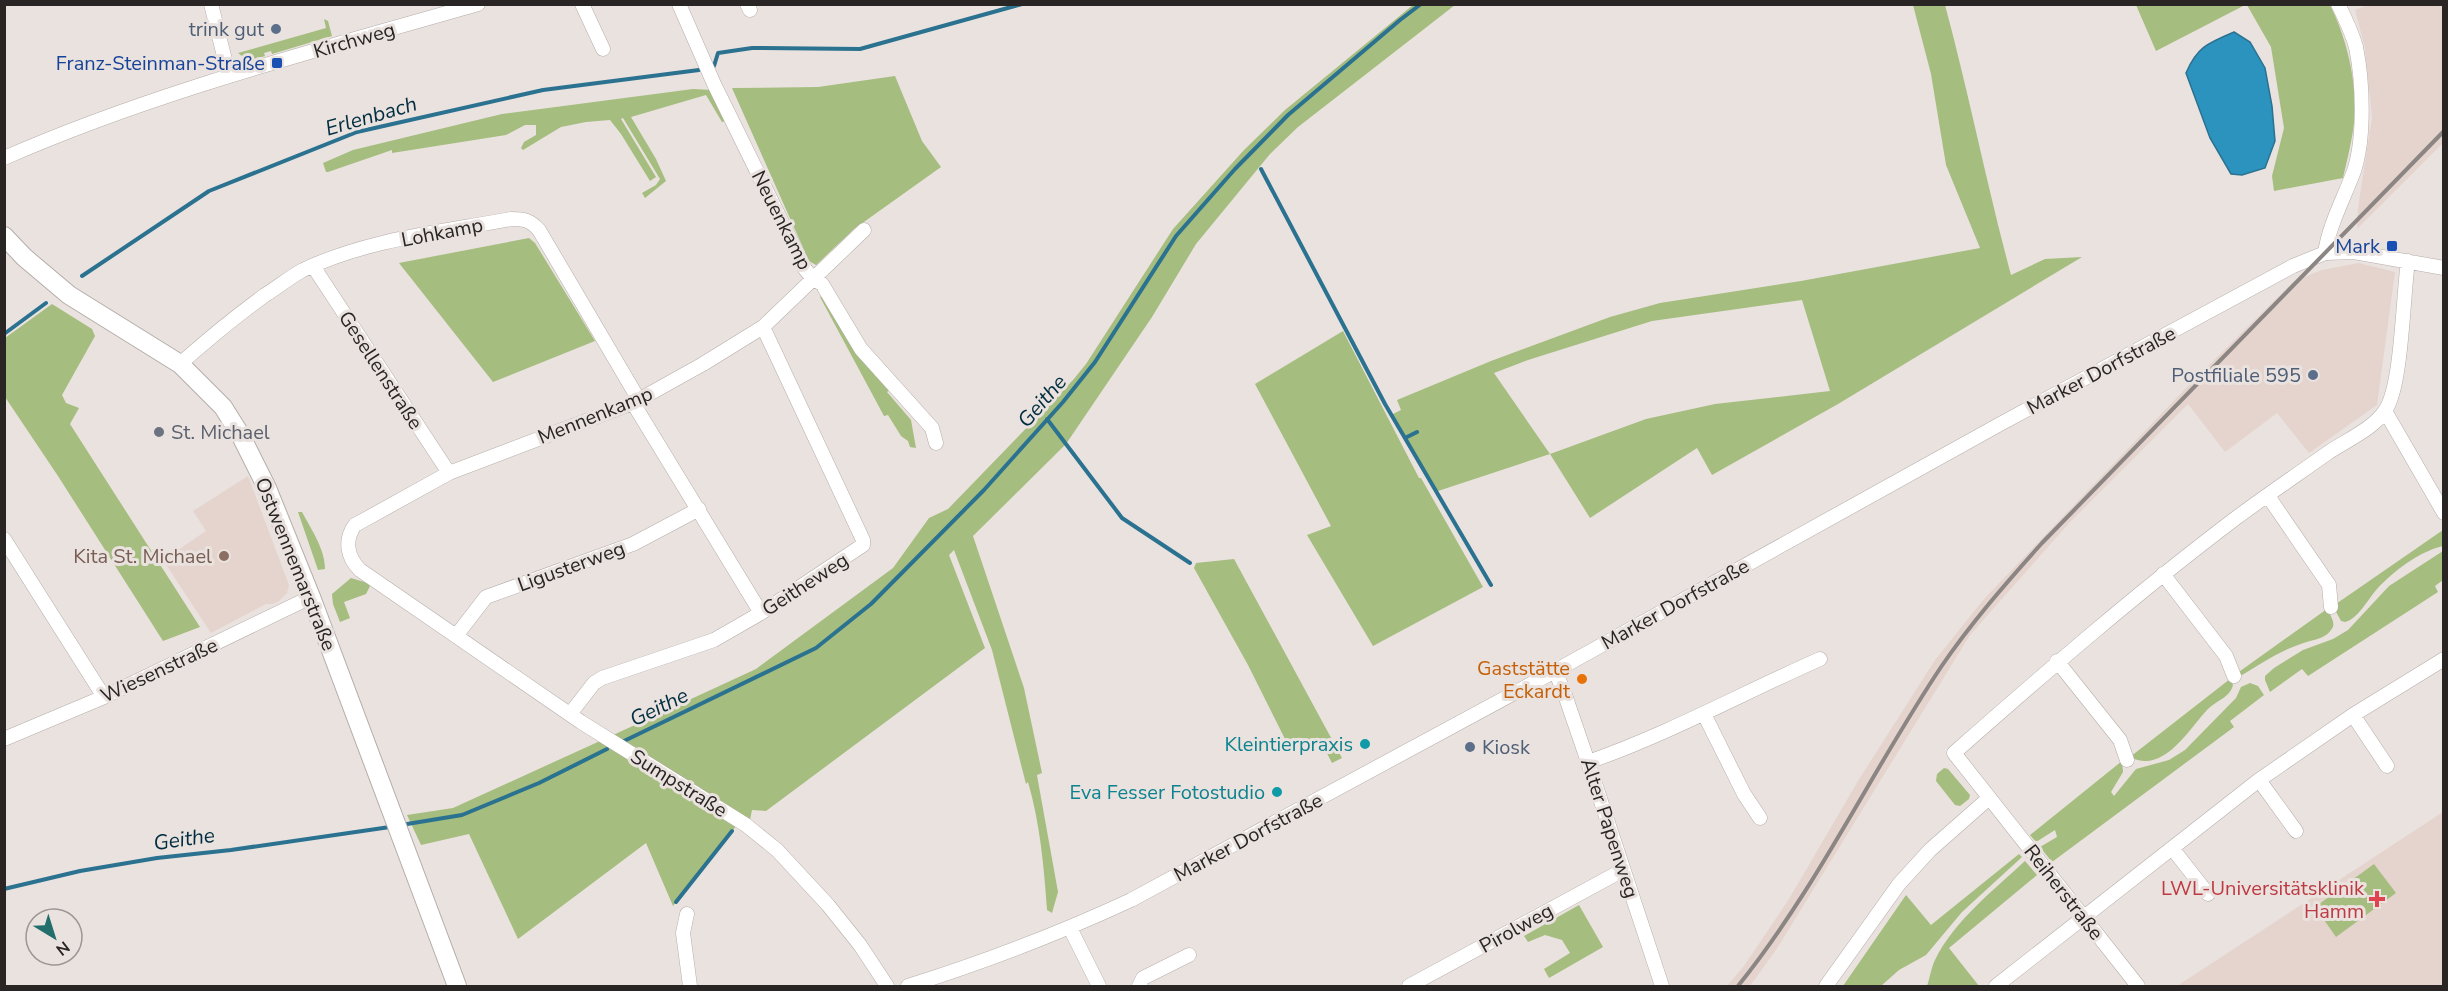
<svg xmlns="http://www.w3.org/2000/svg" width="2448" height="991" viewBox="0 0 2448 991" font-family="'Nunito Sans',sans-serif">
  <rect width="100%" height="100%" fill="#eae2df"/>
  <path fill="#e4d4cd" d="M 2368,5 L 2443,5 L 2444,142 L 2357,229 L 2358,208 L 2372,117 L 2365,48 L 2355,10 Z
    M 2359,263 L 2395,272 L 2377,405 L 2309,453 L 2277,413 L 2225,452 L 2188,404 L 2070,522 L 1970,635 L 1776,950 L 1750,986 L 1727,986 L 1744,966 L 1789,899 L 1858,781 L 1935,660 L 1984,599 L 2187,387 L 2294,281 L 2322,270 Z
    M 248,476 L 289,585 L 287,593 L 279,601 L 273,604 L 266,604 L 211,633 L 163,560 L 206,531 L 193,511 Z
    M 2443,812 L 2443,986 L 2177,986 Z"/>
  <path fill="#a5bd7e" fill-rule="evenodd" d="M 1413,5 L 1455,5 L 1298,127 L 1270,154 L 1196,244 L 1152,317 L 1066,444 L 973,536 L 1024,688 L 1042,773 L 1037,775 L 1038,781 L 1058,892 L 1052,913 L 1047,910 C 1044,867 1040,823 1028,782 L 1026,784 L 992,650 L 954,550 L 949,555 L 985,648 L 766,811 L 752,810 L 750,820 L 611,736 L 756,669 L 893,568 L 929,518 L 948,509 L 1073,380 L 1086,364 L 1173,229 L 1244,150 L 1285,110 Z
    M 1913,5 L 1945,5 C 1969,94 1987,186 2011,275 L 2045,259 L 2082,257 L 1838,404 L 1712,475 L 1697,448 L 1590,518 L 1550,454 L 1435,492 L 1391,415 L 1401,410 L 1397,400 L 1491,361 L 1610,317 L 1660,303 L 1801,281 L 1980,248 L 1946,165 L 1931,74 ZM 1802,300 L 1830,391 L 1715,404 L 1646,419 L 1550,454 L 1494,373 L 1528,360 L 1652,321 Z
    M 2136,5 L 2245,5 L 2156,51 Z
    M 2247,5 L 2330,5 C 2347,39 2358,84 2354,123 C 2352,141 2347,160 2343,178 L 2274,191 L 2272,176 L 2284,128 L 2271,47 Z
    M 324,19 L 328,21 L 332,36 L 272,54 L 271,51 L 264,53 L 265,56 C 254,60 247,61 238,53 L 326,28 Z
    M 895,76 L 922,141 L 941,167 L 854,229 L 816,265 L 809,261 L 732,88 L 818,87 Z
    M 693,89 L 712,90 L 730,120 L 722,122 L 706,95 L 631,117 L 656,159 L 666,181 L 645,198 L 642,193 L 656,185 L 660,179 L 623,118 L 621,119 L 656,177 L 650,181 L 621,134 L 610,120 L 586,122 L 561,127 L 523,150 L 521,148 L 524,142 L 536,135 L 536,125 L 525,125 L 506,135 L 392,153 L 392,150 L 328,172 L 326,172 L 323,163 L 353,150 L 502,114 Z
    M 529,238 L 535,243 L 595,341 L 493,382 L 399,263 Z
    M 824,294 L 891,389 L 887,392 L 911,420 L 916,448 L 910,447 L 908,441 L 901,436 L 888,415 L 884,416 L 820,297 Z
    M 52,304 L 92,329 L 95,336 L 62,395 L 66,403 L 79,408 L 70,424 L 200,627 L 163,641 L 58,476 L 5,397 L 5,338 Z
    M 1343,331 L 1419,478 L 1421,478 L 1483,587 L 1373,646 L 1307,535 L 1331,526 L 1255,384 Z
    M 298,512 L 302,512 C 311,529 325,549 325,569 L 318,570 Z
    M 2443,530 L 2443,546 C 2418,552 2394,571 2377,589 C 2368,599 2358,619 2345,622 L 2341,621 L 2333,606 Z
    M 2443,551 L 2443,580 L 2435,586 L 2438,592 L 2308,676 L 2302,669 L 2270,692 L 2265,680 L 2265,676 L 2274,668 L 2303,650 L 2333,639 L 2348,630 L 2389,586 Z
    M 1234,559 L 1342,758 L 1332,763 L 1319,738 L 1292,753 L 1248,665 L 1194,568 L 1196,563 Z
    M 351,578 L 371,584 L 366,594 L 344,602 L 350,618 L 340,622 L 333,604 L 332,594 Z
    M 2327,609 C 2330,615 2337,624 2331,630 C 2326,637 2318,639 2310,641 C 2282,649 2267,660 2242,675 L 2236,674 Z
    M 2230,679 L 2233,685 C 2230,698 2215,701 2207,710 C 2189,729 2163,775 2130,757 Z
    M 2250,683 L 2258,686 L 2264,695 L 2230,721 L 2234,727 L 2052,862 L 2040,847 L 2057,837 L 2055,830 L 2036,842 L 2030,835 L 2122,761 L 2123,772 L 2111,792 L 2114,796 L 2136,769 L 2169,760 L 2185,750 L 2236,698 L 2241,687 Z
    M 600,741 L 737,825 L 673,906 L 646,843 L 518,939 L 469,834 L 421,845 L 407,815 L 453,808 Z
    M 1944,768 L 1948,769 L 1970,795 L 1969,799 L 1960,806 L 1955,805 L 1936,781 L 1937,774 Z
    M 2019,854 L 2022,857 L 1962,912 L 1926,955 L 1899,970 L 1881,986 L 1843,986 L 1906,895 L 1931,925 Z
    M 2025,861 L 2037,875 L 1949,948 L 1979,986 L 1927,986 C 1930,978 1931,968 1935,960 C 1953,922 1995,889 2025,861 Z
    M 2374,864 L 2396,893 L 2336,937 L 2315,907 Z
    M 1579,905 L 1603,947 L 1549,978 L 1544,969 L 1570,953 L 1562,940 L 1545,935 L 1528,942 L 1524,936 Z"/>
  <path fill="#2c93bf" stroke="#2b7290" stroke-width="1.5" d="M 2234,32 L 2250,42 L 2265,68 L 2272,106 L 2275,141 L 2265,168 L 2242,175 L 2231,174 L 2210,138 L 2186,73 C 2197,47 2208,43 2234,32 Z"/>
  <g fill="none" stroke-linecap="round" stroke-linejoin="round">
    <path stroke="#2b7290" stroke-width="4" d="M 714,66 L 718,53 L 752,48 L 860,49 L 1022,4
      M 1261,169 L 1385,404 L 1491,585
      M 82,276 L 209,191 L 357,132 L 543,90 L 699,70
      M 4,334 L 46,303
      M 1047,419 L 1122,518 L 1190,563
      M 1405,438 L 1417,432
      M 622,742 L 816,648 L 871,604 L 984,490 L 1063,402 L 1095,362 L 1176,236 L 1235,169 L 1288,115 L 1400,20 L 1421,4
      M 401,825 L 462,815 L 539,783 L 607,749
      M 4,889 L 80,871 L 157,858 L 231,850 L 390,827
      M 676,902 L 732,831"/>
    <g stroke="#b5adaa" stroke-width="15">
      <path id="minor" d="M 211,4 L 229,76
        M 582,4 L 603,49
        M 679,4 L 714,84 L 805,269 L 813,279 L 822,284 L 861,349 L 932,428 L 936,443
        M 747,4 L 750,10
        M 4,158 C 157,91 318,50 478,4
        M 864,230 L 763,327 L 703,364 L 633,403 L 449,473 L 355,525 C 344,540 347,557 360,570 L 581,722 L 746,825 L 777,850 L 828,905 L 860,945 L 887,986
        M 2325,253 C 2329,225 2344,198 2354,171 C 2365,137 2363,82 2356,47 C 2352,33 2345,18 2338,4
        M 313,266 L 449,473
        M 180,364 C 208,339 235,317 265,295 C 278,287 290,277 303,270 C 368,239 442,232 511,219 C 524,219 530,220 539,230 L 639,400
        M 633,403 L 761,613
        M 2385,411 L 2444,513
        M 2268,496 L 2329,585 L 2331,607
        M 4,539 L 104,697
        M 2163,574 L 2226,656 L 2234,676
        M 456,636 L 486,597 L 633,544 L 699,509
        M 2057,661 L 2120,740 L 2127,760
        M 1555,671 L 1564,692 L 1588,762 L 1662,986
        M 570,714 L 594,683 L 602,678 L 714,640 L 761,613 L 863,545 L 863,540 L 763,327
        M 1704,714 L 1744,794 L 1760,818
        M 2353,715 L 2387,766
        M 4,739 L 104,697 L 311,597
        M 1588,762 C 1668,734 1743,693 1820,659
        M 2259,780 L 2296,831
        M 2172,848 L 2208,894
        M 687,914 L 683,933 L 690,986
        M 1070,928 L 1099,986
        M 908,986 C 984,962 1058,934 1131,900 L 1555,671 L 2002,423 L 2293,266 L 2325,253 L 2354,252 L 2444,268
        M 1139,986 L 1143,978 L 1189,955
        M 1409,986 L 1623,870
        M 1826,986 L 1899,884 L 1930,850 L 1989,798
        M 1996,986 L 2259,780 L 2353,715 L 2444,659
        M 2138,986 L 1954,753 C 2046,672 2138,592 2236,518 C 2267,495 2298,474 2329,452 C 2347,440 2375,428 2386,409 C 2402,384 2403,295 2408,261"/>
    </g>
    <g stroke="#b5adaa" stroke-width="20">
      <path id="tertiary" d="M 4,236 L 24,257 L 69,295 L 180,364 L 223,407 L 240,434 L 267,488 L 311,597 L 457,986"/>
    </g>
    <use href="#minor" stroke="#fff" stroke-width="14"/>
    <use href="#tertiary" stroke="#fff" stroke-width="18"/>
    <path stroke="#8b8583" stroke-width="4" d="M 1738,986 C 1817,888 1871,772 1941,667 C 1971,623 2006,583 2042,543 L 2444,131"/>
  </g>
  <g fill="#5c6f8a" stroke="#eae2df" stroke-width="2">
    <circle cx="276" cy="29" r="6"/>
    <circle cx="2313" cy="375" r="6"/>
    <circle cx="1470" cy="747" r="6"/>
  </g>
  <g fill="#1a4fb4" stroke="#eae2df" stroke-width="2">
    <rect x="271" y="57" width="12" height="12" rx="3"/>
    <rect x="2386" y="240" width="12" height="12" rx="3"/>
  </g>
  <circle fill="#6b7280" stroke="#eae2df" stroke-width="2" cx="159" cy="432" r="6"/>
  <circle fill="#8d6e63" stroke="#eae2df" stroke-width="2" cx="224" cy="556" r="6"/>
  <circle fill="#e8710a" stroke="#eae2df" stroke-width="2" cx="1582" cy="679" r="6"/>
  <g fill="#0f9aa8" stroke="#eae2df" stroke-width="2">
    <circle cx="1365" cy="744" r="6"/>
    <circle cx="1277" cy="792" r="6"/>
  </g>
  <path fill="#e0444e" stroke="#eae2df" stroke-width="2" d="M2374 890h6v6h6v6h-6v6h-6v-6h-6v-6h6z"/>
  <g text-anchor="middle" stroke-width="6" stroke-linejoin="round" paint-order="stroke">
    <g font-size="20" fill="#4e5e75" stroke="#eae2df" text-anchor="end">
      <text x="264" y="36">trink gut</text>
      <text x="2301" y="382">Postfiliale 595</text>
      <text x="1482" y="754" text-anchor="start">Kiosk</text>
    </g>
    <g font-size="20" fill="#282524" stroke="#eae2df">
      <text transform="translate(354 40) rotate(-16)" y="7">Kirchweg</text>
      <text transform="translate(782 220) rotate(63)" y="7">Neuenkamp</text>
      <text transform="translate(442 232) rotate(-11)" y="7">Lohkamp</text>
      <text transform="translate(381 370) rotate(57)" y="7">Gesellenstraße</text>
      <text transform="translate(2101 370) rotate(-28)" y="7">Marker Dorfstraße</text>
      <text transform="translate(595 415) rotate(-22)" y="7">Mennenkamp</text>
      <text transform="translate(296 564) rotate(68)" y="7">Ostwennemarstraße</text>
      <text transform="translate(571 566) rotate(-20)" y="7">Ligusterweg</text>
      <text transform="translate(805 584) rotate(-33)" y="7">Geitheweg</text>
      <text transform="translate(1675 604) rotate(-29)" y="7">Marker Dorfstraße</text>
      <text transform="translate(159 670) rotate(-25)" y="7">Wiesenstraße</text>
      <text transform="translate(679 783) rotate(32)" y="7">Sumpstraße</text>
      <text transform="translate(1610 828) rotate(72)" y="7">Alter Papenweg</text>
      <text transform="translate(1248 837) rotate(-28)" y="7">Marker Dorfstraße</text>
      <text transform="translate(2064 892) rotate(52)" y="7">Reiherstraße</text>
      <text transform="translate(1516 928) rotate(-29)" y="7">Pirolweg</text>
    </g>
    <g font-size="20" fill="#164399" stroke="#eae2df" text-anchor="end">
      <text x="265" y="70">Franz-Steinman-Straße</text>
      <text x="2380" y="253">Mark</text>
    </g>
    <g font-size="20" fill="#5b616d" stroke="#eae2df" text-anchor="start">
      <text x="171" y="439">St. Michael</text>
    </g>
    <g font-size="20" fill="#785e54" stroke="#eae2df" text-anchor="end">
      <text x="212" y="563">Kita St. Michael</text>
    </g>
    <g font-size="20" fill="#c56008" stroke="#eae2df" text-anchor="end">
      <text x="1570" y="675">Gaststätte<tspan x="1570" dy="23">Eckardt</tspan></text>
    </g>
    <g font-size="20" fill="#0d838f" stroke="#eae2df" text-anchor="end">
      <text x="1353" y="751">Kleintierpraxis</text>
      <text x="1265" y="799">Eva Fesser Fotostudio</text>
    </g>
    <g font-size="20" fill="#be3a42" stroke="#eae2df" text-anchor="end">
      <text x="2364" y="895">LWL-Universitätsklinik<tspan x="2364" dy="23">Hamm</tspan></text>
    </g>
    <g font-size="21" font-style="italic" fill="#002e40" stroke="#eae2df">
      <text transform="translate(371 116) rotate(-16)" y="7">Erlenbach</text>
      <text transform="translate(1042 401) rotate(-49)" y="7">Geithe</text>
      <text transform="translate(659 707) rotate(-26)" y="7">Geithe</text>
      <text transform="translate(184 839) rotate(-8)" y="7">Geithe</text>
    </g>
  </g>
  <rect width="2448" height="991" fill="none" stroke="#282524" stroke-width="12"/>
  <g transform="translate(54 937) rotate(142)"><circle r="28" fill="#eae2df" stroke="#9c9694" stroke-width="1.5"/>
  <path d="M0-4.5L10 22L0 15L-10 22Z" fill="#226e6b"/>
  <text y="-9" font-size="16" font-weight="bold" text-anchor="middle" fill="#282524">N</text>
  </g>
</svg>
